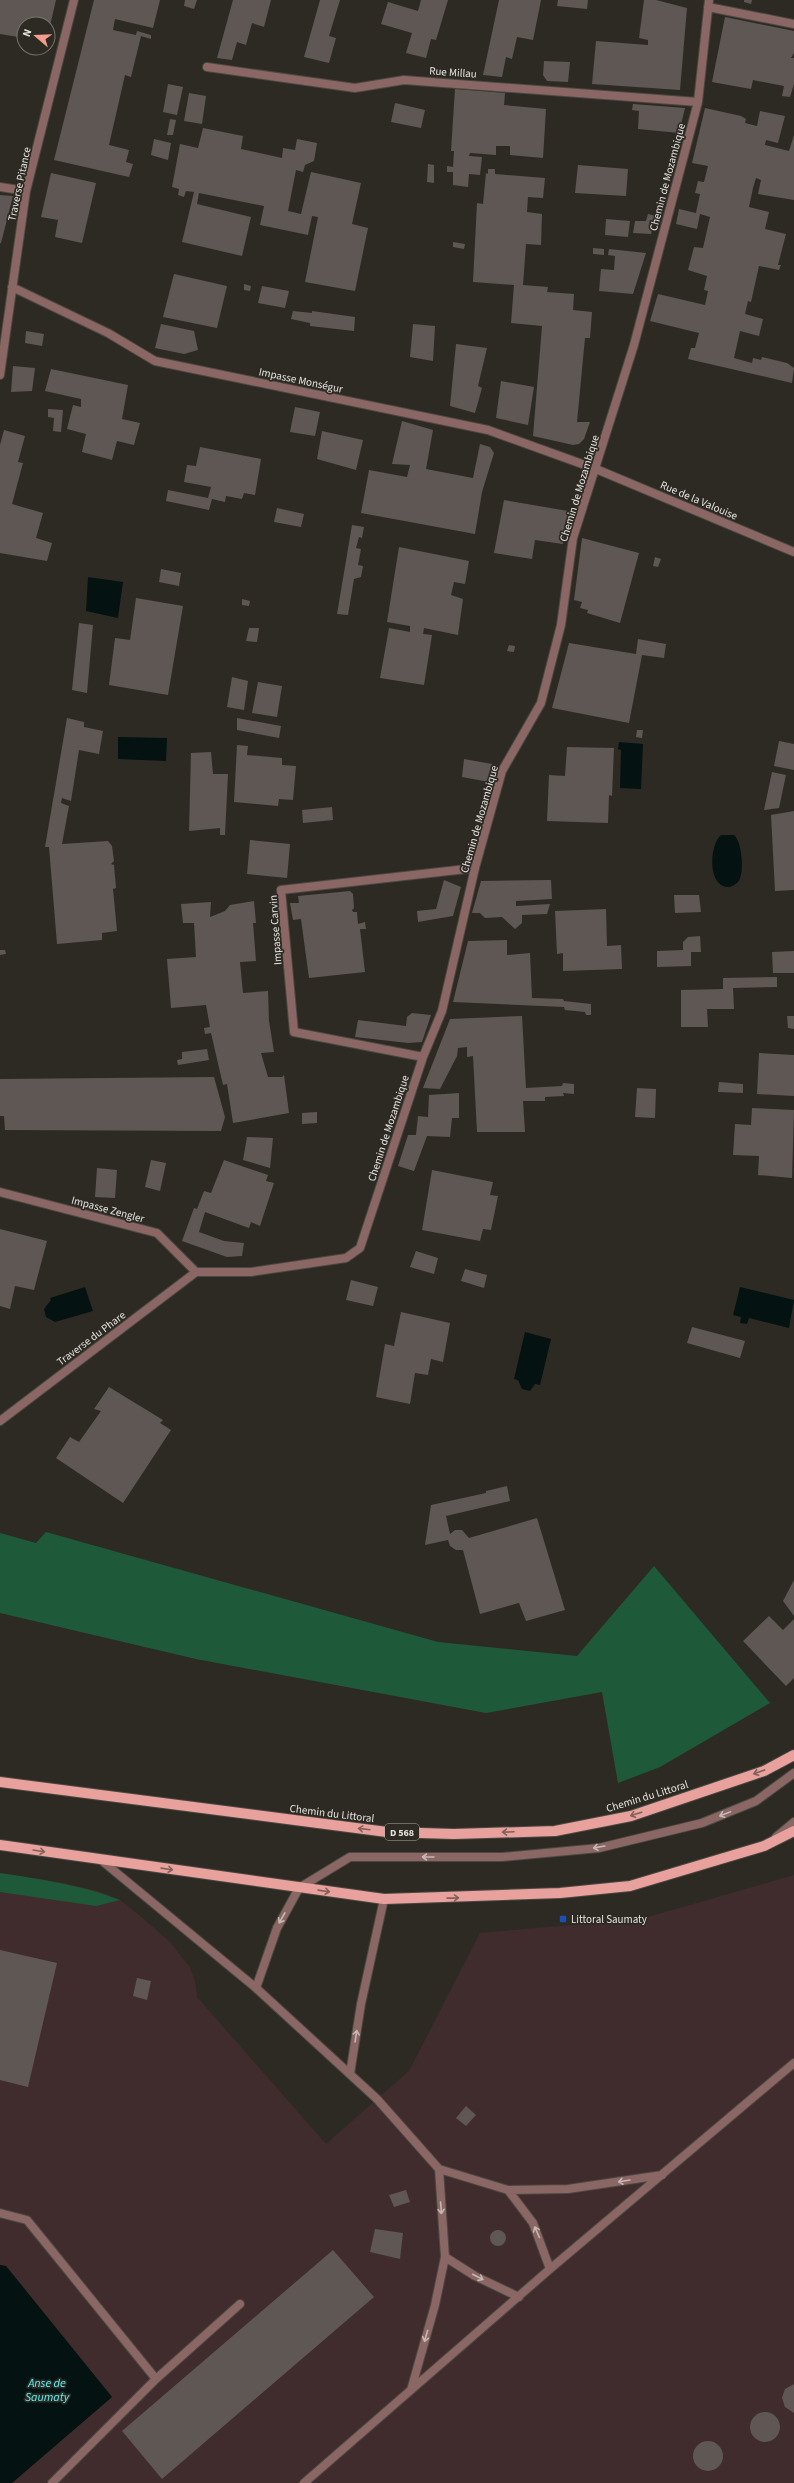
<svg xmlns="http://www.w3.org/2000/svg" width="794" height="2483" viewBox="0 0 794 2483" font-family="'Source Sans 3',sans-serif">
  <rect width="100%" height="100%" fill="#2d2a24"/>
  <path fill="#402c2c" d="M 0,1873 L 63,1883 L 98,1891 L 120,1900 L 139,1915 L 170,1942 L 189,1966 L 195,1981 L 197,1997 L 326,2144 L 409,2071 L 480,1933 L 641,1919 L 794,1875 L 794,2483 L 12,2483 L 112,2397 L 6,2266 L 0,2265 Z"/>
  <path fill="#1e5a3a" d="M 46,1532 L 438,1642 L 577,1656 L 654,1566 L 770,1703 L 660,1767 L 618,1783 L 602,1692 L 486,1713 L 196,1659 L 0,1613 L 0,1533 L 36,1543 Z
    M 0,1873 C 41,1879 81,1885 120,1900 L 96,1906 L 0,1892 Z"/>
  <path fill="#051212" d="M 88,577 L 123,582 L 118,618 L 86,611 Z
    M 118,737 L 167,738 L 166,761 L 118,759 Z
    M 619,742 L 643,744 L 641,789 L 620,788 L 621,750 L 618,749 Z
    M 721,835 L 734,835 C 742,841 745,874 738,882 C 736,884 733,886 730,887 C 707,889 709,845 721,835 Z
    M 85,1287 L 93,1311 L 55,1322 L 46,1317 L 44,1309 L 51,1300 L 50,1298 Z
    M 740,1287 L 794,1300 L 789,1328 L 749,1318 L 747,1324 L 740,1323 L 741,1317 L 733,1315 Z
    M 525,1332 L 551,1339 L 540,1385 L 535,1384 L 530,1391 L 522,1389 L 518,1380 L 514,1379 Z
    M 0,2265 L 6,2266 L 112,2397 L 12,2483 L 0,2483 Z"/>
  <path fill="#5f5753" d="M 0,0 L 56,0 L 49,30 L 48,24 L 24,24 L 24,38 L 0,34 Z
    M 94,0 L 160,0 L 153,28 L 115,19 L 113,30 L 136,35 L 137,31 L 151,35 L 151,39 L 141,36 L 131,77 L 125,75 L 109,145 L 129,150 L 126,162 L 133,164 L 129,177 L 54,160 Z
    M 185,0 L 197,0 L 194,9 L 184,6 Z
    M 233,0 L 271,0 L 264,27 L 252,23 L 246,45 L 237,42 L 232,60 L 217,58 Z
    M 320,0 L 340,0 L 329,36 L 336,38 L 329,63 L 304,57 Z
    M 421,0 L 448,0 L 436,40 L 431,39 L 426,58 L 406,53 L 412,33 L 381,24 L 388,2 L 418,11 Z
    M 499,0 L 541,0 L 533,40 L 517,37 L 512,59 L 506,57 L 502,77 L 483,75 Z
    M 558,0 L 588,0 L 587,9 L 557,6 Z
    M 644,0 L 656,0 L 687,8 L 680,90 L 592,84 L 596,41 L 648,45 L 648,40 L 639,38 Z
    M 744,0 L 752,0 L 751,4 L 744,2 Z
    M 725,17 L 794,31 L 794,53 L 791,58 L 794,58 L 794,84 L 790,97 L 782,96 L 784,86 L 753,80 L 751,89 L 712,82 Z
    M 544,61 L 570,62 L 568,82 L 547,81 L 543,75 Z
    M 168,84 L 183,87 L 177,115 L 163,112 Z
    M 455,89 L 505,93 L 504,105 L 546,109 L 543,158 L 510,155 L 510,146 L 496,146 L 496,155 L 470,153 L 469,156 L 482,157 L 480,175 L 469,174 L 468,187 L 453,185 L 453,172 L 447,172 L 447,166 L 453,167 L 454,151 L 451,151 Z
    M 189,93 L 206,96 L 202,124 L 184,121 Z
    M 395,103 L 425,110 L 421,128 L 391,122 Z
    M 633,104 L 685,108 L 679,133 L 638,129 L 639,111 L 632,110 Z
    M 705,108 L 741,116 L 746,119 L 745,123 L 757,126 L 760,111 L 785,116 L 778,143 L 766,140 L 765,145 L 789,151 L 794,135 L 794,200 L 758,194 L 761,180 L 756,178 L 753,188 L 749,207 L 769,212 L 765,229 L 786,234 L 778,265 L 781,265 L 779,270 L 759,266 L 751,302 L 748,301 L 745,314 L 763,319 L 759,336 L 740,331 L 734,358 L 752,363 L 753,358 L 761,360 L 762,357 L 787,363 L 794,368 L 792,383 L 688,359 L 691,348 L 695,348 L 699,333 L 650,321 L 658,294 L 705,305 L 708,291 L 704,290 L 707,276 L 688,270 L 694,247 L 703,248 L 710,217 L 700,214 L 697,229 L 676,224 L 679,209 L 696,213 L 700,194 L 695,193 L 698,181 L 704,182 L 708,166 L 692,163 Z
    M 170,119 L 176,120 L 173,135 L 167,135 Z
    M 203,128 L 243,136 L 241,149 L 282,158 L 283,148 L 295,150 L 297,139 L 317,143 L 314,161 L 305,165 L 303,172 L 296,170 L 288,211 L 301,214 L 311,172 L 361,183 L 352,224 L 368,228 L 355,291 L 305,282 L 318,217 L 312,216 L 308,235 L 260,225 L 264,206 L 199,193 L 197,204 L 251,217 L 242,256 L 182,242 L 194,192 L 186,191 L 184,197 L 178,195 L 179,189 L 172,187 L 180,144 L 198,148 Z
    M 154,139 L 171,143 L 168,160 L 151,155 Z
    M 428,164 L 434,165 L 434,183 L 427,182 Z
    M 578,165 L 628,169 L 626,196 L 575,193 Z
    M 488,169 L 495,169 L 495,174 L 545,178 L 543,198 L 528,197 L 527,212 L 542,214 L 541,245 L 526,244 L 523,285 L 548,287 L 547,292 L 574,294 L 573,310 L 592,312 L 590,338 L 585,338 L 577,422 L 590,422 L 584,439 L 579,444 L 573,445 L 533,436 L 542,326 L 511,323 L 514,285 L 473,282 L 477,203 L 483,204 L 486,173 L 488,174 Z
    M 51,173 L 96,183 L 82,243 L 55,237 L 58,220 L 41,217 Z
    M 0,195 L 13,196 L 1,243 L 0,243 Z
    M 648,214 L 656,216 L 651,234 L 633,233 L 635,221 L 646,221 Z
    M 606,219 L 630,221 L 628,237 L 605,235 Z
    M 453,242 L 465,244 L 464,249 L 453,247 Z
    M 593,248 L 604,249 L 604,255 L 593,254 Z
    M 609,249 L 646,253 L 633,294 L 599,291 L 601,269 L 614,270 L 615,256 L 608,255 Z
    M 174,274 L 227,286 L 217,328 L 163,317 Z
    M 244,284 L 251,286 L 250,291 L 244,290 Z
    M 262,286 L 289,291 L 285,308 L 258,303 Z
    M 293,311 L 312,313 L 312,311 L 355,317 L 354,331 L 310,326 L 310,323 L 291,319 Z
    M 161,324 L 194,331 L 198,350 L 184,354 L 155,348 Z
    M 413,324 L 435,326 L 433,361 L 410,357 Z
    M 26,331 L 44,334 L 42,346 L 25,343 Z
    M 456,344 L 487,348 L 478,386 L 482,388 L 475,413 L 450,406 Z
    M 13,366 L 35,368 L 32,391 L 11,392 Z
    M 51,369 L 128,385 L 122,419 L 140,423 L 134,445 L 117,441 L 112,460 L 82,452 L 86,434 L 67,429 L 73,405 L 81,407 L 81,399 L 45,391 Z
    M 501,381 L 534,387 L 528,425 L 496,418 Z
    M 295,407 L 320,412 L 315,436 L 290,432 Z
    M 48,409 L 63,410 L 61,432 L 53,431 L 54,418 L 48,417 Z
    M 402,421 L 433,430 L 426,469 L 473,478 L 480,444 L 490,447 L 494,453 L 482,492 L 475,534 L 361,513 L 369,470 L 407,477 L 410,465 L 392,464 Z
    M 4,430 L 25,436 L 18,462 L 23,463 L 12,504 L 43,513 L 36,538 L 52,543 L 47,561 L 0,553 L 0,445 Z
    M 322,431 L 363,440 L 356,470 L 317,459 Z
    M 200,447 L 261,459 L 255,495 L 244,493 L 242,499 L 226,496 L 225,502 L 212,499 L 209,510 L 166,501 L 168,490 L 208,498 L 211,487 L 184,482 L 187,465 L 196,466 Z
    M 504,500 L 568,511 L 563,544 L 535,540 L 532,559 L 494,553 Z
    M 277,508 L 304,514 L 301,527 L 274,522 Z
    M 352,525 L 364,527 L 362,538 L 359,537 L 356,548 L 361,549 L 358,565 L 363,566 L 361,577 L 354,579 L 348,615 L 337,614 Z
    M 582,538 L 639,553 L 620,623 L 587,613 L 588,610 L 580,608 L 582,602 L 574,600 Z
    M 399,547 L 469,561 L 465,584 L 454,582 L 451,595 L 463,599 L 458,635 L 424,628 L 423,634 L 432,635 L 424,685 L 380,678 L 389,628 L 410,632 L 410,626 L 387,622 Z
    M 655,557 L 661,559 L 658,567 L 653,566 Z
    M 161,569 L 181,573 L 179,586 L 159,582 Z
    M 136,598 L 183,606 L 168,695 L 109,685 L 115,638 L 130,640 Z
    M 242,599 L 250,601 L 249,606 L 242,605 Z
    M 79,623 L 93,625 L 87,693 L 72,690 Z
    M 249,628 L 259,628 L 257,642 L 246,641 Z
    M 638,639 L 666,644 L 664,658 L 642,655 L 629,723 L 552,708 L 569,643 L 636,654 Z
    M 509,645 L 515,646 L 514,652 L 507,651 Z
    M 232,677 L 248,681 L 244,710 L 227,707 Z
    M 258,682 L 282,686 L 277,717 L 252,713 Z
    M 67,718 L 84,722 L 84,727 L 103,731 L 99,754 L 79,750 L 71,801 L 62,798 L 61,803 L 69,806 L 62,844 L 108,841 L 112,846 L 114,861 L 111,864 L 114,865 L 116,888 L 113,889 L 117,931 L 102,933 L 102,940 L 57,944 L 49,847 L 45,847 Z
    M 237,718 L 281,726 L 279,738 L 237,730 Z
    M 637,730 L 643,730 L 642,738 L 636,737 Z
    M 779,741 L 794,744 L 794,770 L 774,766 Z
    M 237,745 L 248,746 L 247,755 L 282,758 L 282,765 L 296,766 L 293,800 L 279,799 L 278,806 L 234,802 Z
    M 567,747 L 614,748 L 612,796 L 609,795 L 608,823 L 547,821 L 549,775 L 565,776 Z
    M 211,752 L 213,774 L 228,774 L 225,835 L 220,835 L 220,828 L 189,831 L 191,753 Z
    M 464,759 L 492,764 L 489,782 L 462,777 Z
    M 772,772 L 786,775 L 779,808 L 764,810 Z
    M 332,807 L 333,820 L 303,823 L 302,810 Z
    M 794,811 L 794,890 L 775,891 L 771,815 Z
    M 250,840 L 290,844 L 287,878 L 247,874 Z
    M 444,880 L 461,887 L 453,916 L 418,922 L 417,911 L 436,909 Z
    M 551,880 L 552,899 L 516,901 L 516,906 L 550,904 L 547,914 L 522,915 L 522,923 L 515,929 L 502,917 L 485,918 L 480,913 L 472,913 L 481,881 Z
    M 350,891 L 353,894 L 354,908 L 352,910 L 353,912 L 357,912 L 358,924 L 365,922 L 366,929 L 360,929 L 365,972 L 309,978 L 301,919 L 293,920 L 290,903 L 299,903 L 298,896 Z
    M 674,895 L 699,895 L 701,912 L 675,913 Z
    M 254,901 L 256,923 L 253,923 L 256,961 L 240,962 L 243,993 L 268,991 L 269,1021 L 274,1052 L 261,1053 L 268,1077 L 282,1077 L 284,1075 L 289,1113 L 233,1123 L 227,1084 L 223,1085 L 211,1033 L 205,1034 L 204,1028 L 210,1027 L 206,1005 L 171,1008 L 167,959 L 196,957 L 194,923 L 183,923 L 181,904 L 211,902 L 210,917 L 225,911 L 230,905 Z
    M 606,909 L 607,946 L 621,945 L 622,969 L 563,971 L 563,953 L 557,954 L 555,911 Z
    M 700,936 L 701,952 L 691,952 L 691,966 L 657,967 L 657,951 L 683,950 L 683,942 L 688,937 Z
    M 507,940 L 507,955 L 530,953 L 532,998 L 563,999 L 564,1001 L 591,1004 L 591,1015 L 586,1015 L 585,1012 L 565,1010 L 564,1007 L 453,1002 L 468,941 Z
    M 0,950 L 5,950 L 6,954 L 0,955 Z
    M 794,951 L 794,973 L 773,973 L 772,952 Z
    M 777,977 L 777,987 L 733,988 L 734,1009 L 707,1009 L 708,1027 L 681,1027 L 681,990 L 723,989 L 723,978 Z
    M 412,1013 L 431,1015 L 422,1042 L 408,1043 L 355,1037 L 358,1020 L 406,1026 L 407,1017 Z
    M 522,1016 L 526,1088 L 562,1086 L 563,1083 L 574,1084 L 574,1094 L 563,1093 L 564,1096 L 545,1097 L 545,1101 L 523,1101 L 525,1132 L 477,1132 L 473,1056 L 467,1057 L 467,1047 L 458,1048 L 457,1056 L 440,1089 L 423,1088 L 450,1019 Z
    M 787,1016 L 794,1016 L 794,1029 L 788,1028 Z
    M 207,1049 L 209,1060 L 178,1065 L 177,1060 L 182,1059 L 182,1052 Z
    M 759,1053 L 794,1055 L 794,1096 L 757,1094 Z
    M 214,1077 L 225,1117 L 221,1131 L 5,1130 L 4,1116 L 0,1116 L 0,1079 Z
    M 719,1082 L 743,1084 L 743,1093 L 718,1092 Z
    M 637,1088 L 656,1089 L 655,1118 L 635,1117 Z
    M 459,1093 L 459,1118 L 452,1118 L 450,1137 L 427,1136 L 414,1171 L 398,1166 L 408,1135 L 416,1135 L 418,1116 L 428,1117 L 429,1095 Z
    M 752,1108 L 794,1110 L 792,1178 L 758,1175 L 759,1156 L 733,1155 L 735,1124 L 751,1125 Z
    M 317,1112 L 317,1123 L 302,1124 L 302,1113 Z
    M 247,1137 L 273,1138 L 270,1168 L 243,1160 Z
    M 151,1160 L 166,1163 L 160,1191 L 145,1187 Z
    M 224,1160 L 268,1175 L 266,1181 L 274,1183 L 260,1226 L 251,1222 L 249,1228 L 205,1212 L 199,1232 L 224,1241 L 244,1243 L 242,1256 L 227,1257 L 182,1241 L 194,1208 L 197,1209 L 204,1191 L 211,1193 Z
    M 97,1168 L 117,1170 L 115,1198 L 95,1197 Z
    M 432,1170 L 493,1182 L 490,1195 L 498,1196 L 491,1230 L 483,1229 L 480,1241 L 422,1230 Z
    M 0,1229 L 47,1241 L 34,1290 L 15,1286 L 10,1309 L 0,1306 Z
    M 416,1251 L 438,1258 L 434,1274 L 410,1267 Z
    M 465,1269 L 487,1275 L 484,1288 L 461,1281 Z
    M 351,1280 L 378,1287 L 373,1306 L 346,1300 Z
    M 401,1312 L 450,1323 L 443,1362 L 431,1359 L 428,1375 L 415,1373 L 410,1404 L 376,1397 L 385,1344 L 394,1346 Z
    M 692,1327 L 745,1341 L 740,1358 L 687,1343 Z
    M 109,1387 L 163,1420 L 160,1423 L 171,1430 L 123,1503 L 56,1458 L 70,1437 L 79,1442 L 101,1411 L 94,1409 Z
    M 507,1486 L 510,1501 L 446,1516 L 450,1534 L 455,1530 L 462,1530 L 469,1538 L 537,1518 L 565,1610 L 526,1621 L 519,1603 L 480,1614 L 463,1550 L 456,1550 L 450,1546 L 448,1540 L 425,1545 L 431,1505 L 486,1493 L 486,1491 Z
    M 794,1580 L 794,1616 L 783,1601 Z
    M 769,1616 L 783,1630 L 794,1619 L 794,1678 L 786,1686 L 743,1641 Z
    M 0,1950 L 57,1963 L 28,2087 L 0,2080 Z
    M 137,1978 L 151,1981 L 147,2000 L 133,1996 Z
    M 466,2106 L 476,2115 L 466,2126 L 456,2118 Z
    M 406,2190 L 410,2202 L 394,2207 L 389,2195 Z
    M 375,2229 L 403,2233 L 400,2259 L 370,2252 Z
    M490 2238a8 8 0 1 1 16 0a8 8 0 1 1-16 0Z
    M 333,2250 L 374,2297 L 162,2479 L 122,2431 Z
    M 794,2384 L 794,2413 L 785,2407 L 782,2398 L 785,2389 Z
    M750 2427a15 15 0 1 1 30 0a15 15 0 1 1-30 0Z
    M693 2456a15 15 0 1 1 30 0a15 15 0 1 1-30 0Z"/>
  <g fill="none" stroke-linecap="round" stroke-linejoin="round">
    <g stroke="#4b4842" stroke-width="10">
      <path id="service" d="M 101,1860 L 256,1988 L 377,2099 L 439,2169 L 508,2190 L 533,2223 L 550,2269
        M 256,1988 L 277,1928 L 299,1888 L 350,1857 L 502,1857 L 599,1848 L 702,1823 L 756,1801 L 794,1773
        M 350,2074 L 361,2004 L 384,1899
        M 508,2190 L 568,2189 L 662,2175
        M 0,2213 L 27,2220 L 156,2379
        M 445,2257 L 475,2276 L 519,2297
        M 411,2390 L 435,2305 L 445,2257 L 439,2169
        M 52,2483 L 156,2379 L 240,2304
        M 304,2483 L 550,2269 L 794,2063"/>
    </g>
    <g stroke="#4b4842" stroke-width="10">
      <path id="minor" d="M 708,7 L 794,24
        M 207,67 L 355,88 L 404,80 L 698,102
        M 0,187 L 26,191
        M 12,287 L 108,333 L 155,361 L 488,430 L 596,469 L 794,552
        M 0,375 L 26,191 L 74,0
        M 423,1057 L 294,1032 L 281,890 L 475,868
        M 0,1192 L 157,1233 L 196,1272
        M 196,1272 L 251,1272 L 346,1258 L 360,1248 L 423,1057 L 442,1011 L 475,868 L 502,771 L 541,703 L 561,625 L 573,538 L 634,345 L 698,102 L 709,0
        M 0,1421 L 196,1272
        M 776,1837 L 794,1822"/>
    </g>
    <g stroke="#4b4842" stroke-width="12">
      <path id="primary" d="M 0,1782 L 387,1832 L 454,1834 L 555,1831 L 631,1816 L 764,1771 L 794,1755
        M 0,1845 L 384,1899 L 560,1893 L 630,1886 L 764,1846 L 794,1831"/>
    </g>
    <use href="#service" stroke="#8a6664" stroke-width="8"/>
    <use href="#minor" stroke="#8a6664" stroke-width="8"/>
    <use href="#primary" stroke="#e9a19d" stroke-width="10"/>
  </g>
  <defs><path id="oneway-shaft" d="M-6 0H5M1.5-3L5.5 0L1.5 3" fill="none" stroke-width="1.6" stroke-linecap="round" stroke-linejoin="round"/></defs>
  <g stroke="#82605a">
    <use href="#oneway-shaft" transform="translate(759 1772) rotate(160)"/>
    <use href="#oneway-shaft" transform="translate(636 1814) rotate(162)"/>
    <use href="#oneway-shaft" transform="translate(364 1829) rotate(-173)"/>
    <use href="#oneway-shaft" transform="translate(508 1832) rotate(178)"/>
    <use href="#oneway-shaft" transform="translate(39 1851) rotate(9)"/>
    <use href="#oneway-shaft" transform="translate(167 1869) rotate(8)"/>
    <use href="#oneway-shaft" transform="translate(324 1891) rotate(8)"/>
    <use href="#oneway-shaft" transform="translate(453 1898) rotate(-1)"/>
  </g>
  <g stroke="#c6b7b4">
    <use href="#oneway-shaft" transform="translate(725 1814) rotate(159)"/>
    <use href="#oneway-shaft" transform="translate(599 1847) rotate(170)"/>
    <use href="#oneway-shaft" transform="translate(428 1857) rotate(-180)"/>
    <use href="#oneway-shaft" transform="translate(282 1918) rotate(119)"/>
    <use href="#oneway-shaft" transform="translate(356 2036) rotate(-81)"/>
    <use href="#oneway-shaft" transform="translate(624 2181) rotate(171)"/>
    <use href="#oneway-shaft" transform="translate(441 2208) rotate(86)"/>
    <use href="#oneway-shaft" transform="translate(537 2232) rotate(-114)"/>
    <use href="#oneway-shaft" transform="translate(478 2277) rotate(27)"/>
    <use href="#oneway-shaft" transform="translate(426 2336) rotate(106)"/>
  </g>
  <rect fill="#1a4fb4" stroke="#2d2a24" stroke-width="1.5" x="559" y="1915" width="8" height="8" rx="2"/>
  <g text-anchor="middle" stroke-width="3.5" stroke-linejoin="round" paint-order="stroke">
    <rect fill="#2d2a24" stroke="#aeaca7" stroke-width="1" x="385" y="1824" width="34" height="16" rx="3"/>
    <g font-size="10" font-weight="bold" fill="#e6e3df">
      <text x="402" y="1836">D 568</text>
    </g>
    <g font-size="11" fill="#e6e3df" stroke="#2d2a24">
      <text transform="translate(453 72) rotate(4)" y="4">Rue Millau</text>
      <text transform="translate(667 177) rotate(-75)" y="4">Chemin de Mozambique</text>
      <text transform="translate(19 184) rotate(-78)" y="4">Traverse Pitance</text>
      <text transform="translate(301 380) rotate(12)" y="4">Impasse Monségur</text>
      <text transform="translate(579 488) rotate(-73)" y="4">Chemin de Mozambique</text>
      <text transform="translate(699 500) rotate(23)" y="4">Rue de la Valouise</text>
      <text transform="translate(479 819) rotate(-74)" y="4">Chemin de Mozambique</text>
      <text transform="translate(275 930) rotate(-94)" y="4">Impasse Carvin</text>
      <text transform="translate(388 1128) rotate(-72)" y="4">Chemin de Mozambique</text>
      <text transform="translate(108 1209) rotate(15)" y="4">Impasse Zengler</text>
      <text transform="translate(91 1338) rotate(-37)" y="4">Traverse du Phare</text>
      <text transform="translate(647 1796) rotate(-17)" y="4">Chemin du Littoral</text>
      <text transform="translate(332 1813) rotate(7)" y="4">Chemin du Littoral</text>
    </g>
    <g font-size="11" fill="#e6e3df" stroke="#2d2a24" text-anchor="start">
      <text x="571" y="1923">Littoral Saumaty</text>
    </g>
    <g font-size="12" font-style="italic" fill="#55f6f8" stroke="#2d2a24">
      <text x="47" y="2387">Anse de<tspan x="47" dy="14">Saumaty</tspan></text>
    </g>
  </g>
  <g transform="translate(36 36) rotate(289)"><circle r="19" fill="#2d2a24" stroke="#77746f"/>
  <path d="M0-3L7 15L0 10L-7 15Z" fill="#f49d8d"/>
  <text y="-6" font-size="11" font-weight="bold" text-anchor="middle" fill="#e6e3df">N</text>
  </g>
</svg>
